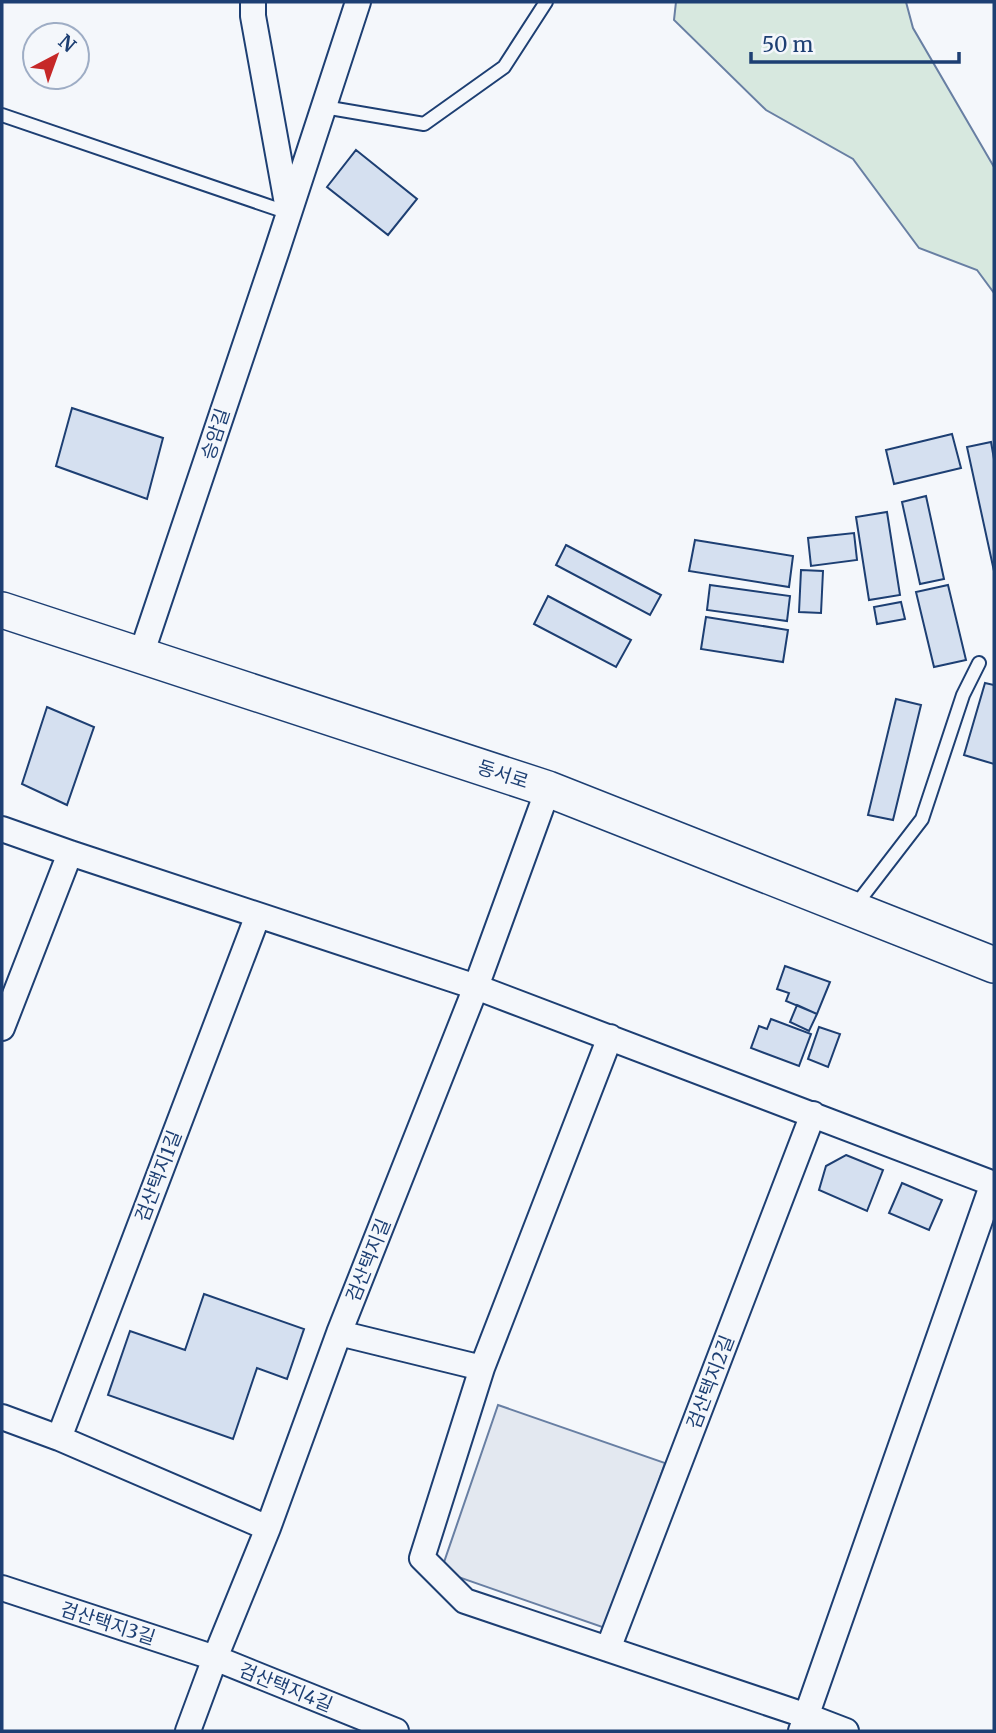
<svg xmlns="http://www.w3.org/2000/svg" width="996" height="1733" viewBox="0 0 996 1733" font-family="Merriweather,'Noto Sans KR',serif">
  <rect width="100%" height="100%" fill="#f4f7fb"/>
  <path fill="#d7e8df" stroke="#687fa3" stroke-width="2" d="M 676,2 L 906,2 L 913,28 L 994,167 L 994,293 L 977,270 L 919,248 L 853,159 L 766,110 L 674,20 Z"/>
  <path fill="#e3e8f0" stroke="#687fa3" stroke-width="2" d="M 498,1405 L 665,1463 L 608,1629 L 441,1571 Z"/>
  <path fill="#d5e0f0" stroke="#1d3f73" stroke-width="2" d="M 356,150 L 417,199 L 388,235 L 327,187 Z
    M 72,408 L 163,438 L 147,499 L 56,466 Z
    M 952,434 L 961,468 L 894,484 L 886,450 Z
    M 991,442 L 994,459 L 994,571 L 967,447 Z
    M 926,496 L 944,579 L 920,584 L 902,502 Z
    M 887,512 L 900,595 L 869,600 L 856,517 Z
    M 854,533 L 857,560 L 811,566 L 808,538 Z
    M 695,540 L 793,556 L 789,587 L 689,571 Z
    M 566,545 L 661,595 L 650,615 L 556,565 Z
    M 801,570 L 823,571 L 821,613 L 799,612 Z
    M 710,585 L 790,596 L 787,621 L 707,610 Z
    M 948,585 L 966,660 L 934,667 L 916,592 Z
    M 548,596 L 631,640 L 616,667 L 534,624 Z
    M 901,602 L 905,619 L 877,624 L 874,607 Z
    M 706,617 L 788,630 L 783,662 L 701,649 Z
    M 985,683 L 994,685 L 994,764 L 964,755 Z
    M 896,699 L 921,705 L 893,820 L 868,815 Z
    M 47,707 L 94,727 L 67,805 L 22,784 Z
    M 785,966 L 830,982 L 817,1014 L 786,1001 L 789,993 L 777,989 Z
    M 797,1005 L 817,1014 L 809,1031 L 790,1022 Z
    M 771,1019 L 811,1034 L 799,1066 L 751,1048 L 759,1026 L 767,1029 Z
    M 819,1027 L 840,1034 L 828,1067 L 808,1059 Z
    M 846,1155 L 883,1170 L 867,1211 L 819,1190 L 826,1166 Z
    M 902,1183 L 942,1200 L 929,1230 L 889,1213 Z
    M 204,1294 L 304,1329 L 287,1379 L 257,1368 L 233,1439 L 108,1395 L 130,1331 L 185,1350 Z"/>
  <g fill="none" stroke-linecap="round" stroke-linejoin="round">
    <g stroke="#1d3f73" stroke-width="16">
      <path id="service" d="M 324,107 L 424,124 L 504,67 L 546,2
        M 2,115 L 289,213
        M 855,906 L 922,819 L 963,695 L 979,663"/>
    </g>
    <g stroke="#1d3f73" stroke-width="28">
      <path id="minor" d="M 253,2 L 253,16 L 288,209
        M 141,655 L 276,253 L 358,2
        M 2,829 L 70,853 L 476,987 L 994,1184
        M 2,1028 L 70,853
        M 610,1037 L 482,1368 L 422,1558 L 465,1601 L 807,1716 L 846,1731
        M 339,1333 L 482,1368
        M 2,1417 L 59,1438 L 268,1528
        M 59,1438 L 258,915
        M 2,1588 L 215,1658 L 396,1731
        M 608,1649 L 813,1114
        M 188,1731 L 215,1658 L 268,1528 L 339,1333 L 476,987 L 548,789
        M 801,1731 L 993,1183"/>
    </g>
    <g stroke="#1d3f73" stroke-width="38">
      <path id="secondary" d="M 2,610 L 548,789 L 994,965"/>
    </g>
    <use href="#service" stroke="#f4f7fb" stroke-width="12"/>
    <use href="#minor" stroke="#f4f7fb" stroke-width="24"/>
    <use href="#secondary" stroke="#f4f7fb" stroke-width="35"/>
  </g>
  <g text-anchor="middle" stroke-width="5" stroke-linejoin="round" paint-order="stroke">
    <g font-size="19" fill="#1d3f73" stroke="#f4f7fb">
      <text transform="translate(215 434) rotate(-72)" y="7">승암길</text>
      <text transform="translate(503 774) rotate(18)" y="7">동서로</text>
      <text transform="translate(158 1176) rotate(-69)" y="7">검산택지1길</text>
      <text transform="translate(368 1260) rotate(-68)" y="7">검산택지길</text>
      <text transform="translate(710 1382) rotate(-69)" y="7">검산택지2길</text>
      <text transform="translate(108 1623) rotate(18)" y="7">검산택지3길</text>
      <text transform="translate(286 1687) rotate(22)" y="7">검산택지4길</text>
    </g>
  </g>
  <rect width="996" height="1733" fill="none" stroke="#1d3f73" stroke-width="7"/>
  <g transform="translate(56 56) rotate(41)"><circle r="33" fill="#f4f7fb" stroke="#9eadc5" stroke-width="2"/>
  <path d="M0-5L12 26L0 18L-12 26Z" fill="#c62828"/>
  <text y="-10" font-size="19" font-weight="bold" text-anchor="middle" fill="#1d3f73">N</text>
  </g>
  <path d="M751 52v10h208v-10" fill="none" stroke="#1d3f73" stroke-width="3.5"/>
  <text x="762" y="52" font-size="21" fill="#1d3f73" stroke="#f4f7fb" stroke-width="5" paint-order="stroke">50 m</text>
</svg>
